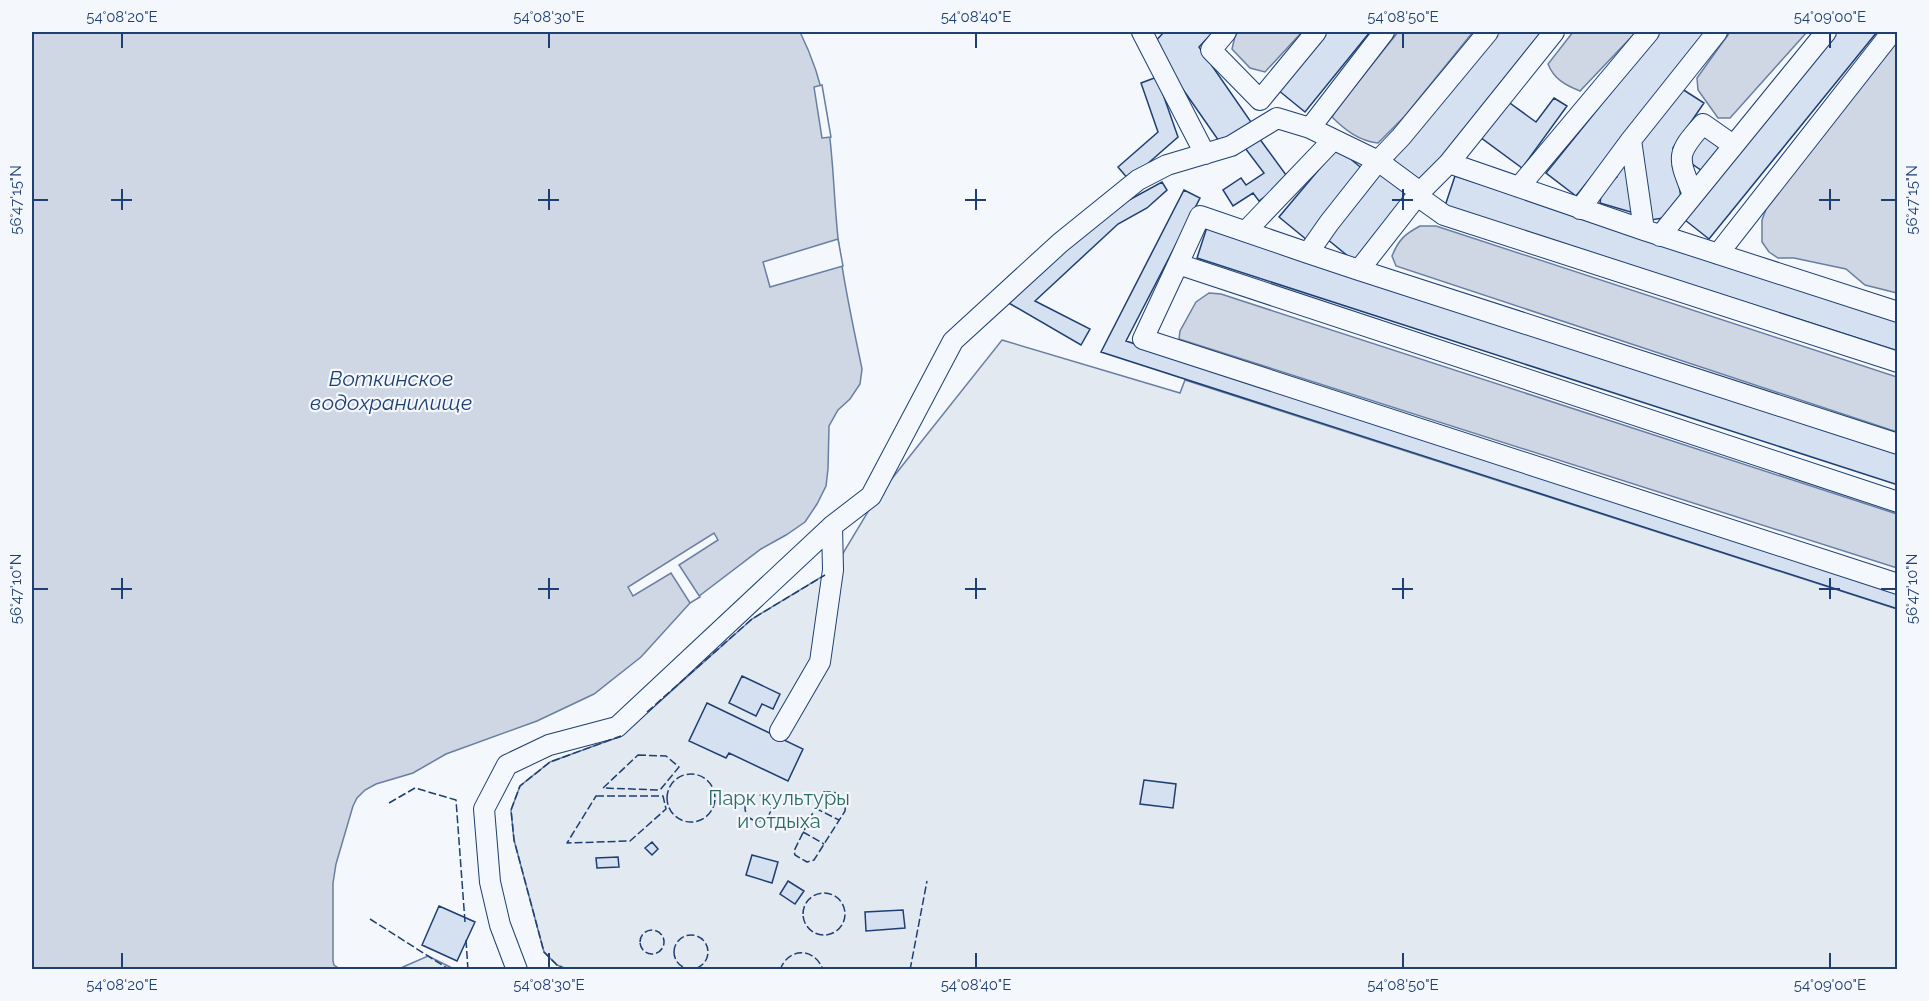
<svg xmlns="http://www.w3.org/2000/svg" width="1929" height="1001" viewBox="0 0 1929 1001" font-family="Raleway,sans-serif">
  <rect width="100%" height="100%" fill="#f4f7fb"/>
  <path fill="#e3e9f0" stroke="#687fa3" stroke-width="1.5" d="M 1002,340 L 1180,393 L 1185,380 L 1897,609 L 1897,969 L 567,969 L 557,965 L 544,952 L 514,840 L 511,810 L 520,786 L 550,762 L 621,736 L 752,619 L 833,570 L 875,500 Z
    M 428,956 L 454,969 L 401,969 L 403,967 Z"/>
  <path fill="#cfd7e4" stroke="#687fa3" stroke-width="1.5" d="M 32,32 L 800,32 C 836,104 830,161 838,238 C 843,281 853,325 862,369 L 860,384 L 850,399 L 838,410 L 829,426 L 828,469 L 826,486 L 817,504 L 805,522 L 786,535 L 761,549 L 690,603 L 641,657 L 594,694 L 537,721 L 446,754 L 413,773 L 376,784 L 365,790 L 357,798 L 353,806 L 336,864 L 333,883 L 333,961 L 334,965 L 340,969 L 350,969 L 32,969 Z
    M 1238,32 L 1302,32 L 1265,72 L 1250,68 L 1232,49 L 1235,36 Z
    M 1398,32 L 1473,32 L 1404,117 L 1378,143 C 1359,141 1345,130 1332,117 L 1338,107 Z
    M 1573,32 L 1636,32 L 1580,91 C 1565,85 1554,79 1548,64 Z
    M 1730,32 L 1807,32 L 1730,118 L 1718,118 L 1698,90 L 1697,78 Z
    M 1897,42 L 1897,293 L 1865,285 L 1846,269 L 1794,258 L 1778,258 L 1769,252 L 1762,242 L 1762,220 L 1768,204 Z
    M 1420,226 L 1436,226 L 1897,377 L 1897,432 L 1396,266 L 1392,256 C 1399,239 1405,234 1420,226 Z
    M 1209,293 L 1221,294 L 1897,514 L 1897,568 L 1179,339 L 1180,331 L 1196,302 Z"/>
  <path fill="#f4f7fb" stroke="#687fa3" stroke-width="1.5" d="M 822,85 L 831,137 L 822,138 L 814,87 Z
    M 838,239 L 843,266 L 770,287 L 763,262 Z
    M 714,533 L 718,540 L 679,565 L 700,597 L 690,603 L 671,573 L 633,596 L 628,587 Z"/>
  <path fill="#d5e0f0" stroke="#1d3f73" stroke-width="1.5" d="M 1164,32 L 1213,32 L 1199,47 L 1251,122 L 1221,144 L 1152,45 Z
    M 1325,32 L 1370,32 L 1305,112 L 1278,90 Z
    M 1496,32 L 1544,32 L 1422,183 L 1393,160 Z
    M 1660,32 L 1708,32 L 1576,196 L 1546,173 Z
    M 1837,32 L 1877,32 L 1709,239 L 1685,220 Z
    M 1157,77 L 1178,137 L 1129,180 L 1118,167 L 1158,132 L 1141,83 Z
    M 1679,87 L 1704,103 L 1673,148 L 1682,204 L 1669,217 L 1651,220 L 1638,138 Z
    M 1554,98 L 1567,106 L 1522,168 L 1480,137 L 1507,101 L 1536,122 Z
    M 1703,131 L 1725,147 L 1705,173 L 1688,161 Z
    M 1259,138 L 1289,179 L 1259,201 L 1253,193 L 1233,206 L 1223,190 L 1241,178 L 1246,185 L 1264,173 L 1245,148 Z
    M 1337,148 L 1364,170 L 1307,240 L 1279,217 Z
    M 1615,165 L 1629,165 L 1634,213 L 1600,203 L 1602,189 L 1617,177 Z
    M 1384,169 L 1411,192 L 1354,261 L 1327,239 Z
    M 1455,176 L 1898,318 L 1898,351 L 1445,206 Z
    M 1162,182 L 1167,190 L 1147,208 L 1118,224 L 1035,301 L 1090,329 L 1081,345 L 1007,302 L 1107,212 Z
    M 1184,190 L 1200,198 L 1126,341 L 1898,591 L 1898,609 L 1101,352 Z
    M 1207,227 L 1898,451 L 1898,485 L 1197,258 Z
    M 742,676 L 780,694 L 773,709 L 762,704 L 756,716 L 729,703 Z
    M 707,703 L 803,749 L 788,781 L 729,753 L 726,758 L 689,741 Z
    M 1144,780 L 1176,784 L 1173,808 L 1140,804 Z
    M 652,842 L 658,849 L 652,855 L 645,848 Z
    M 752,855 L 778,862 L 772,883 L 746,875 Z
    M 618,857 L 619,867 L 597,868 L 596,858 Z
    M 788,881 L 804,891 L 795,904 L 780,894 Z
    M 439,906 L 475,922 L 457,961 L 422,945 Z
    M 903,910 L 905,928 L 866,931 L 865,912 Z"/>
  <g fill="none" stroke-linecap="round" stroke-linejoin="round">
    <g stroke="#1d3f73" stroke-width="22">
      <path id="minor" d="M 1142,32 L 1205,154
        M 1226,32 L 1211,50 L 1260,100 L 1316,32
        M 1554,32 L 1449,163 L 1644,230 L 1898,312
        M 1310,128 L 1384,32
        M 1631,140 L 1644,230
        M 1449,163 L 1420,192 L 1359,270 L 1308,253 L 1329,223 L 1378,161 L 1401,137 L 1488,32
        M 1519,187 L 1649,32
        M 1693,195 C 1678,157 1675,155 1703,124 L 1733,145
        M 1580,209 L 1631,140 L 1717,32
        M 1246,231 L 1333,140
        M 1660,236 L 1826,32
        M 1308,253 L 1200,216 L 1178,264 L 1898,502
        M 1718,254 L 1892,32
        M 1178,264 L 1143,339 L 1898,584
        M 1359,270 L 1898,444
        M 780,731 L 820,662 L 833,570 L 832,526
        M 517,970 L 500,925 L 490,882 L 484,809 L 507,765 L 549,745 L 617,727 L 832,526 L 871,496 L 953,341 L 1060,243 L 1138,180 L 1167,165 L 1231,146 L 1277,118 L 1310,128 L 1378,161 L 1420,192 L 1423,200 L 1444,215 L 1898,362"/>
    </g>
    <use href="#minor" stroke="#f4f7fb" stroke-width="20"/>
    <path stroke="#1d3f73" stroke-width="1.5" stroke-dasharray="8 3" stroke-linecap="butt" d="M 647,712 L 752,619 L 825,575
      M 638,755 L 666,756 L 679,767 L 660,790 L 603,788 Z
      M667 798a24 24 0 1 1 48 0a24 24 0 1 1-48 0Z
      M 823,792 L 834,792 L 846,800 L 845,811 L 814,860 L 807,862 L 795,855 L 794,851 Z
      M745 808a13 13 0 1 1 26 0a13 13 0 1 1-26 0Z
      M 596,796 L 663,796 L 666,809 L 630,841 L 567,843 Z
      M 389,803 L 415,788 L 456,800 L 465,922
      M 815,808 L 839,820
      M 803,832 L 824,844
      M803 914a21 21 0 1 1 42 0a21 21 0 1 1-42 0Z
      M 370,919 L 450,970
      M640 942a12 12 0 1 1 24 0a12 12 0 1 1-24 0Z
      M674 952a17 17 0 1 1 34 0a17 17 0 1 1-34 0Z
      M 466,940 L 468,970
      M 567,970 L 557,965 L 544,952 L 514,840 L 511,810 L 520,786 L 550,762 L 621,736
      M 780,970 C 788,947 815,947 823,970
      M 910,970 L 927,881"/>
  </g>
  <path fill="none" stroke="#1d3f73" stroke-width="2" d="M 122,33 L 122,48M 549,33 L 549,48M 976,33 L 976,48M 1403,33 L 1403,48M 1830,33 L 1830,48M 122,189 L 122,210M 549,189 L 549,210M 976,189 L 976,210M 1403,189 L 1403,210M 1830,189 L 1830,210M 33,200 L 48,200M 111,200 L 132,200M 538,200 L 559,200M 965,200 L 986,200M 1392,200 L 1413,200M 1819,200 L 1840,200M 1881,200 L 1896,200M 122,578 L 122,599M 549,578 L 549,599M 976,578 L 976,599M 1403,578 L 1403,599M 1830,578 L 1830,599M 33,589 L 48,589M 111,589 L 132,589M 538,589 L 559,589M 965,589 L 986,589M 1392,589 L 1413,589M 1819,589 L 1840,589M 1881,589 L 1896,589M 122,953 L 122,968M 549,953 L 549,968M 976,953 L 976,968M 1403,953 L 1403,968M 1830,953 L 1830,968"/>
  <g text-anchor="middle" stroke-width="4.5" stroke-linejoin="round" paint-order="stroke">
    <g font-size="20" fill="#2c6c60" stroke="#f4f7fb">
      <text x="779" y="805">Парк культуры<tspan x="779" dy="23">и отдыха</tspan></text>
    </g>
    <g font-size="21" font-style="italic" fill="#1d3f73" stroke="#f4f7fb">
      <text x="391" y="386">Воткинское<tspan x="391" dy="24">водохранилище</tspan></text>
    </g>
  </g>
  <rect width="1929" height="1001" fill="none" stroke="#f4f7fb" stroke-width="66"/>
  <rect x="33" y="33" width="1863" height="935" fill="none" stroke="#1d3f73" stroke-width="2"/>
  <g font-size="15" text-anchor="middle" fill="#1d3f73">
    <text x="122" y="22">54°08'20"E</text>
    <text x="549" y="22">54°08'30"E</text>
    <text x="976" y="22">54°08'40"E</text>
    <text x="1403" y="22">54°08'50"E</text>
    <text x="1830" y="22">54°09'00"E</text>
    <text transform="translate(16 200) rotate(-90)" y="5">56°47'15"N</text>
    <text transform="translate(1912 200) rotate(-90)" y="5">56°47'15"N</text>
    <text transform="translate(16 589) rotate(-90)" y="5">56°47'10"N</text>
    <text transform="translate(1912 589) rotate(-90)" y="5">56°47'10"N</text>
    <text x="122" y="990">54°08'20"E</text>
    <text x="549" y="990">54°08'30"E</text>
    <text x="976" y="990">54°08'40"E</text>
    <text x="1403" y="990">54°08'50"E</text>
    <text x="1830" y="990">54°09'00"E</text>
  </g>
</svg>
